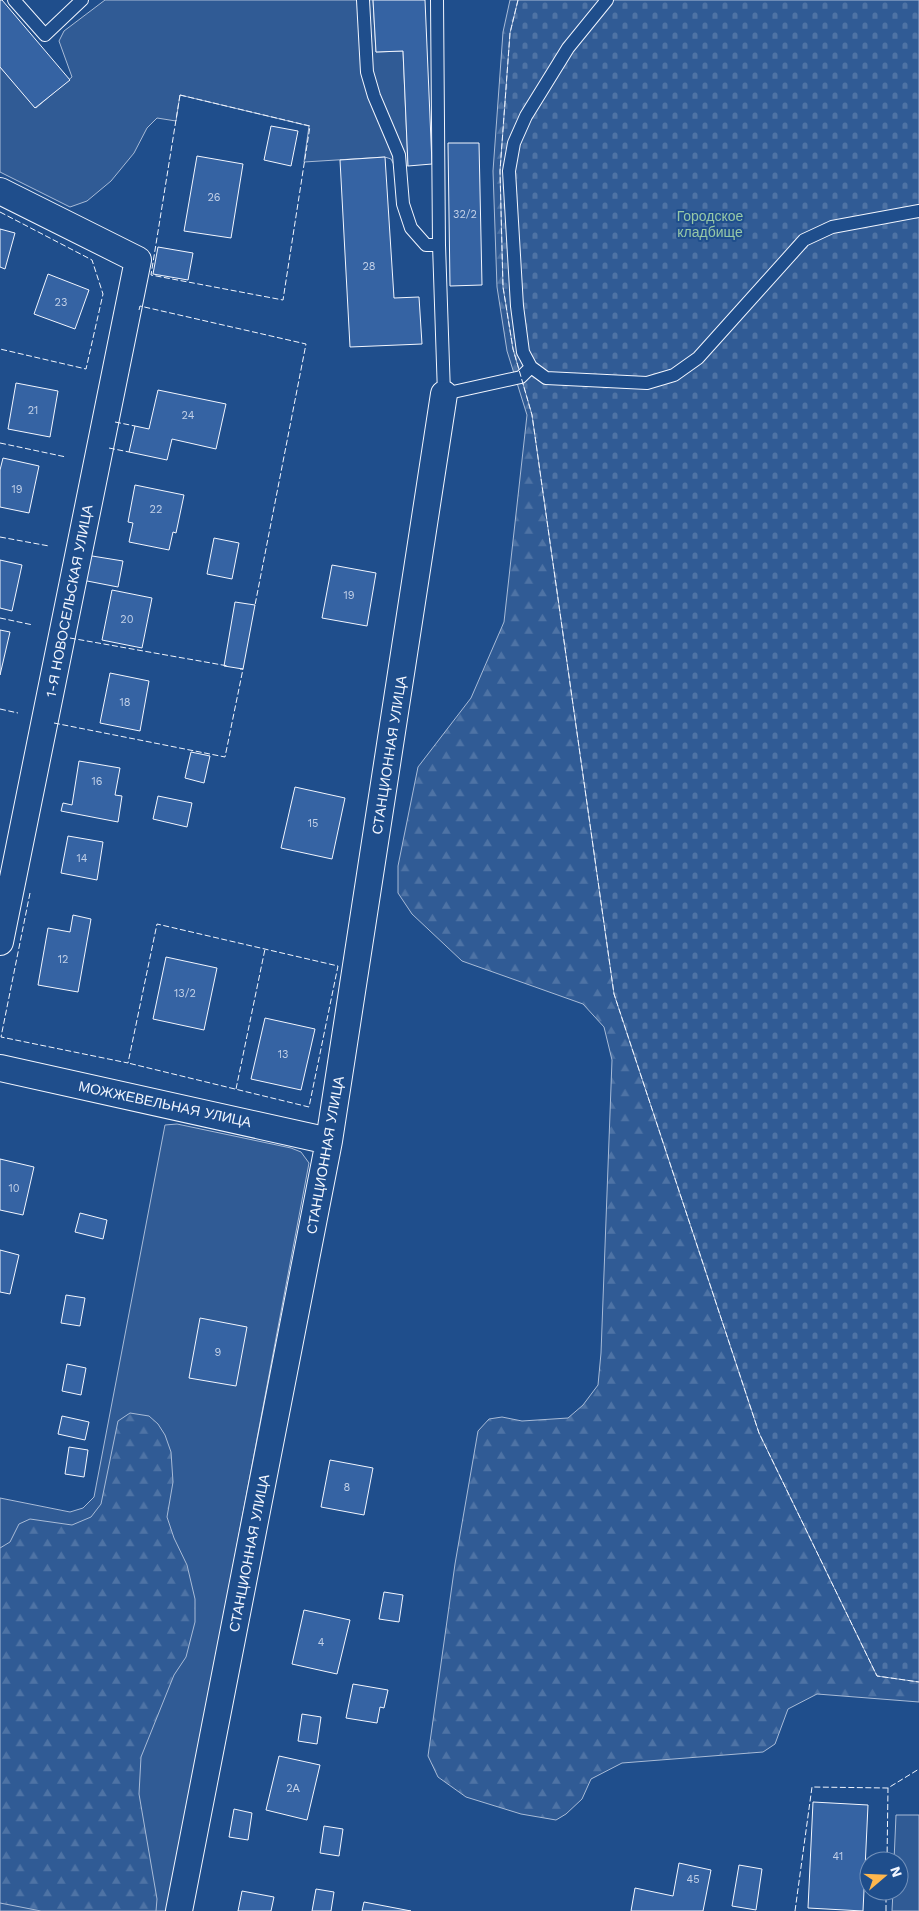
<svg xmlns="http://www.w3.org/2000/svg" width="919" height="1911" viewBox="0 0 919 1911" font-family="'Work Sans',sans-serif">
  <defs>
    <pattern id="forest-firs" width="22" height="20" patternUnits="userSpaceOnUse" patternTransform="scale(1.25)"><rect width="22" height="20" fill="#305b95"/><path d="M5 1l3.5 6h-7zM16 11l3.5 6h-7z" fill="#4e73a5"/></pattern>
    <pattern id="cemetery-stones" width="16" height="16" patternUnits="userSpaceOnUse" patternTransform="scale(1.25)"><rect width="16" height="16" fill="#305b95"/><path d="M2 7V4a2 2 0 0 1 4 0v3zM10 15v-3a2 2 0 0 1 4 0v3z" fill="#4e73a5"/></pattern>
  </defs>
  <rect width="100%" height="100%" fill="#1f4e8c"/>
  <path fill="#305b95" stroke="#a8bbd7" d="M 105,0 L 373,0 L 376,52 L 403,51 L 408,166 L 394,165 L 391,159 L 385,157 L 304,162 L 309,126 L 180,95 L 176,121 L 157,118 L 147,128 L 134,153 L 111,181 L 87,201 L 70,207 L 0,172 L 0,67 L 36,108 L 72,77 L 59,41 L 64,31 Z
    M 177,1124 L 291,1148 L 301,1152 L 309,1163 L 168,1911 L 0,1911 L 0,1498 L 70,1512 L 83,1508 L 94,1497 L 165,1125 Z
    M 896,1815 L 919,1815 L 919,1911 L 892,1911 L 893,1891 L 899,1891 L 899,1861 L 894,1861 Z"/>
  <path fill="url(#forest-firs)" stroke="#a8bbd7" d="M 510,0 L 919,0 L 919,1702 L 817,1694 L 788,1709 L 775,1744 L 763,1752 L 622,1763 L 591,1779 L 582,1799 L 566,1814 L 556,1820 L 521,1814 L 466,1797 L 438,1777 L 428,1756 L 455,1564 L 478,1431 L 489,1419 L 502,1417 L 522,1421 L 568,1418 L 583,1405 L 598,1385 L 601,1353 L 612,1060 L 604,1027 L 583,1004 L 462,961 L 412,914 L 398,893 L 398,866 L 418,767 L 471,698 L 504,622 L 527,415 L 507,351 L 497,287 L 493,171 L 503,32 Z
    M 130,1413 L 149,1416 L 158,1424 L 165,1435 L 171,1452 L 173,1482 L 167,1517 L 174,1538 L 187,1565 L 195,1599 L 195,1622 L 186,1657 L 174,1675 L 141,1757 L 139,1794 L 157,1899 L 156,1911 L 41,1911 L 0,1903 L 0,1548 L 10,1542 L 19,1524 L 30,1519 L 72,1525 L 91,1517 L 101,1504 L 118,1421 Z"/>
  <path fill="url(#cemetery-stones)" stroke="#a8bbd7" d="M 518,0 L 919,0 L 919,1682 L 877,1676 L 759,1433 L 614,994 L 532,415 L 513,349 L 503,287 L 500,171 L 510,33 Z"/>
  <path fill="#3563a3" stroke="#f2f6ff" d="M 0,0 L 2,0 L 70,80 L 35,108 L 0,67 Z
    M 373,0 L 425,0 L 432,164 L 408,166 L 403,51 L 376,52 Z
    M 271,126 L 298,131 L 291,166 L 264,160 Z
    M 448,143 L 479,143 L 482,285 L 450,286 Z
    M 197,156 L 243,164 L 231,238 L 184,231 Z
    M 385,157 L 394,298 L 419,297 L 422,344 L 350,347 L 340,160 Z
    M 0,229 L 15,233 L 5,269 L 0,267 Z
    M 158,247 L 193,253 L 188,280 L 153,274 Z
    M 48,274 L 89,290 L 75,329 L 34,314 Z
    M 16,383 L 58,391 L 50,437 L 8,429 Z
    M 158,390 L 226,404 L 216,449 L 172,439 L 167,460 L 129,452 L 135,426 L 149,429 Z
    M 3,458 L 39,466 L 29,513 L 0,507 L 0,470 Z
    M 135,485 L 184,495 L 176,533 L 173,532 L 169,550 L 129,542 L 133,523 L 128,522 Z
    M 214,538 L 239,543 L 232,579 L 207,574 Z
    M 86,555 L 123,561 L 118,587 L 82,580 Z
    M 0,560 L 22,565 L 12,611 L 0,608 Z
    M 332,565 L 376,573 L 367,626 L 322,618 Z
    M 112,590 L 152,598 L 142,648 L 102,640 Z
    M 235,602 L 255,605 L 243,669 L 224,666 Z
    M 0,630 L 10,632 L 0,675 Z
    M 110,673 L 149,681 L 140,731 L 100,723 Z
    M 191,752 L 210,756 L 204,783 L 185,778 Z
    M 79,761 L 120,768 L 115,795 L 122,796 L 118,822 L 61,811 L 63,803 L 72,805 Z
    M 295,787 L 345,798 L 332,859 L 281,848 Z
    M 158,796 L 192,803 L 187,827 L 153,819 Z
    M 68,836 L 103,842 L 97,880 L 61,873 Z
    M 73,915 L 91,919 L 78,992 L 38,985 L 48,928 L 70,932 Z
    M 166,957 L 217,968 L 204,1030 L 153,1019 Z
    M 265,1018 L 315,1029 L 301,1090 L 251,1079 Z
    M 0,1159 L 34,1167 L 23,1215 L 0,1210 Z
    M 80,1213 L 107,1220 L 103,1239 L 75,1232 Z
    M 0,1250 L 19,1255 L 10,1294 L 0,1292 Z
    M 66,1295 L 85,1298 L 80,1326 L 61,1323 Z
    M 200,1318 L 247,1327 L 236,1386 L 189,1378 Z
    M 67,1364 L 86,1368 L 81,1395 L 62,1391 Z
    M 62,1416 L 89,1422 L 85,1440 L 58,1434 Z
    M 69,1447 L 88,1450 L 84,1477 L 65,1474 Z
    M 330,1460 L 373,1468 L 364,1515 L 321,1507 Z
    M 384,1592 L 403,1595 L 399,1622 L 379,1619 Z
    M 304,1610 L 350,1620 L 337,1674 L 292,1664 Z
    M 353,1684 L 388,1690 L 384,1708 L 380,1707 L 377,1723 L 346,1718 Z
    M 302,1714 L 321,1717 L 317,1744 L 298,1741 Z
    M 279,1756 L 320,1765 L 307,1820 L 266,1810 Z
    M 813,1802 L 868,1805 L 863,1911 L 808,1908 Z
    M 234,1809 L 252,1813 L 248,1840 L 229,1837 Z
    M 324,1826 L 343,1829 L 339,1856 L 320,1853 Z
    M 679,1863 L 711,1870 L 703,1911 L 631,1911 L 635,1888 L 673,1896 Z
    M 739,1865 L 762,1869 L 756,1910 L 732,1906 Z
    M 316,1889 L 334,1892 L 331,1911 L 312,1911 Z
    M 242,1891 L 274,1897 L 271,1911 L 238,1911 Z
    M 364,1902 L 411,1911 L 362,1911 Z"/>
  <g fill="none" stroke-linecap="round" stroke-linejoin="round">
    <g stroke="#f2f6ff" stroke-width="14">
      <path id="service" d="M 14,0 L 45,35 L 82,0
        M 363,0 L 367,72 L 374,96 L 399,155 L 403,204 L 411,228 L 426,245 L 439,245
        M 437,0 L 439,245 L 444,394 L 521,377 L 531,367
        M 607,0 L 568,48 L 526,116 L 514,143 L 509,171 L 517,306 L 523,352 L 531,367 L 546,378 L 647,383 L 674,375 L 698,358 L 804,240 L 832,227 L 919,211"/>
    </g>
    <g stroke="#f2f6ff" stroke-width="28">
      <path id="minor" d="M 0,191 L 138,260 L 0,942
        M 0,1068 L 329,1141
        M 179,1911 L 329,1141 L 444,394"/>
    </g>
    <use href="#service" stroke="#1f4e8c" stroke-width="12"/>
    <use href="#minor" stroke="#1f4e8c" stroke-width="26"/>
    <path stroke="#f2f6ff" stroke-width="1" stroke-dasharray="6 2.5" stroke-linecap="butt" d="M 518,0 L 510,33 L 500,171 L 503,287 L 513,349 L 532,415 L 614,994 L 759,1433 L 877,1676 L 919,1682
      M 180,95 L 310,126 L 283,300 L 151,275 Z
      M 0,212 L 92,260 L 103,294 L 86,369 L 0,349
      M 139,310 L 140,306 L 306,344 L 255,605
      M 115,422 L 135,426
      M 0,443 L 66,457
      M 109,448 L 129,452
      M 0,537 L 49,546
      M 0,618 L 33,625
      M 70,638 L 228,666
      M 0,709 L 18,713
      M 54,723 L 225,757 L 243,669 L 240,669
      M 30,893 L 1,1037 L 128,1063 L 157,924 L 338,966 L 309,1107 L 128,1063
      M 236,1089 L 265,949
      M 887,1861 L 888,1788
      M 795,1911 L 812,1787 L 888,1788 L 919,1769
      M 886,1911 L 886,1891"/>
  </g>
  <g text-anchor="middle" stroke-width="4" stroke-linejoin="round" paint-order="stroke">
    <g font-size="11" fill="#c3d1e8">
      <text x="214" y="201">26</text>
      <text x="465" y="218">32/2</text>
      <text x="369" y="270">28</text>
      <text x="61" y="306">23</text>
      <text x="33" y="414">21</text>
      <text x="188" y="419">24</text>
      <text x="17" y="493">19</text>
      <text x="156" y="513">22</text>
      <text x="349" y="599">19</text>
      <text x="127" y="623">20</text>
      <text x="125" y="706">18</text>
      <text x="97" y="785">16</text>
      <text x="313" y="827">15</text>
      <text x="82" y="862">14</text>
      <text x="63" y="963">12</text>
      <text x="185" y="997">13/2</text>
      <text x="283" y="1058">13</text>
      <text x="14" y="1192">10</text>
      <text x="218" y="1356">9</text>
      <text x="347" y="1491">8</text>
      <text x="321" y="1646">4</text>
      <text x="293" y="1792">2А</text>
      <text x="838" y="1860">41</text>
      <text x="693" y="1883">45</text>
    </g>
    <g font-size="14" fill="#97c8a6" stroke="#1f4e8c">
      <text x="710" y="221">Городское<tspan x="710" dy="16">кладбище</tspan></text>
    </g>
    <g font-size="14" fill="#f2f6ff" stroke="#1f4e8c">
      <text transform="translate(69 601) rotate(-79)" y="5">1-Я НОВОСЕЛЬСКАЯ УЛИЦА</text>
      <text transform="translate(389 755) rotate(-81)" y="5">СТАНЦИОННАЯ УЛИЦА</text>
      <text transform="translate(165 1104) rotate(12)" y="5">МОЖЖЕВЕЛЬНАЯ УЛИЦА</text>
      <text transform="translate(325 1155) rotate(-80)" y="5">СТАНЦИОННАЯ УЛИЦА</text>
      <text transform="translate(249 1553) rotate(-79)" y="5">СТАНЦИОННАЯ УЛИЦА</text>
    </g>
  </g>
  <g transform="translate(884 1876) rotate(71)"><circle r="24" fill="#1f4e8c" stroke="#7391ba"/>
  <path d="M0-4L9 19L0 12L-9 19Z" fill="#ffb74d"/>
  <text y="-8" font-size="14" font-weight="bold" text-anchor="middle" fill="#f2f6ff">N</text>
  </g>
</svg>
